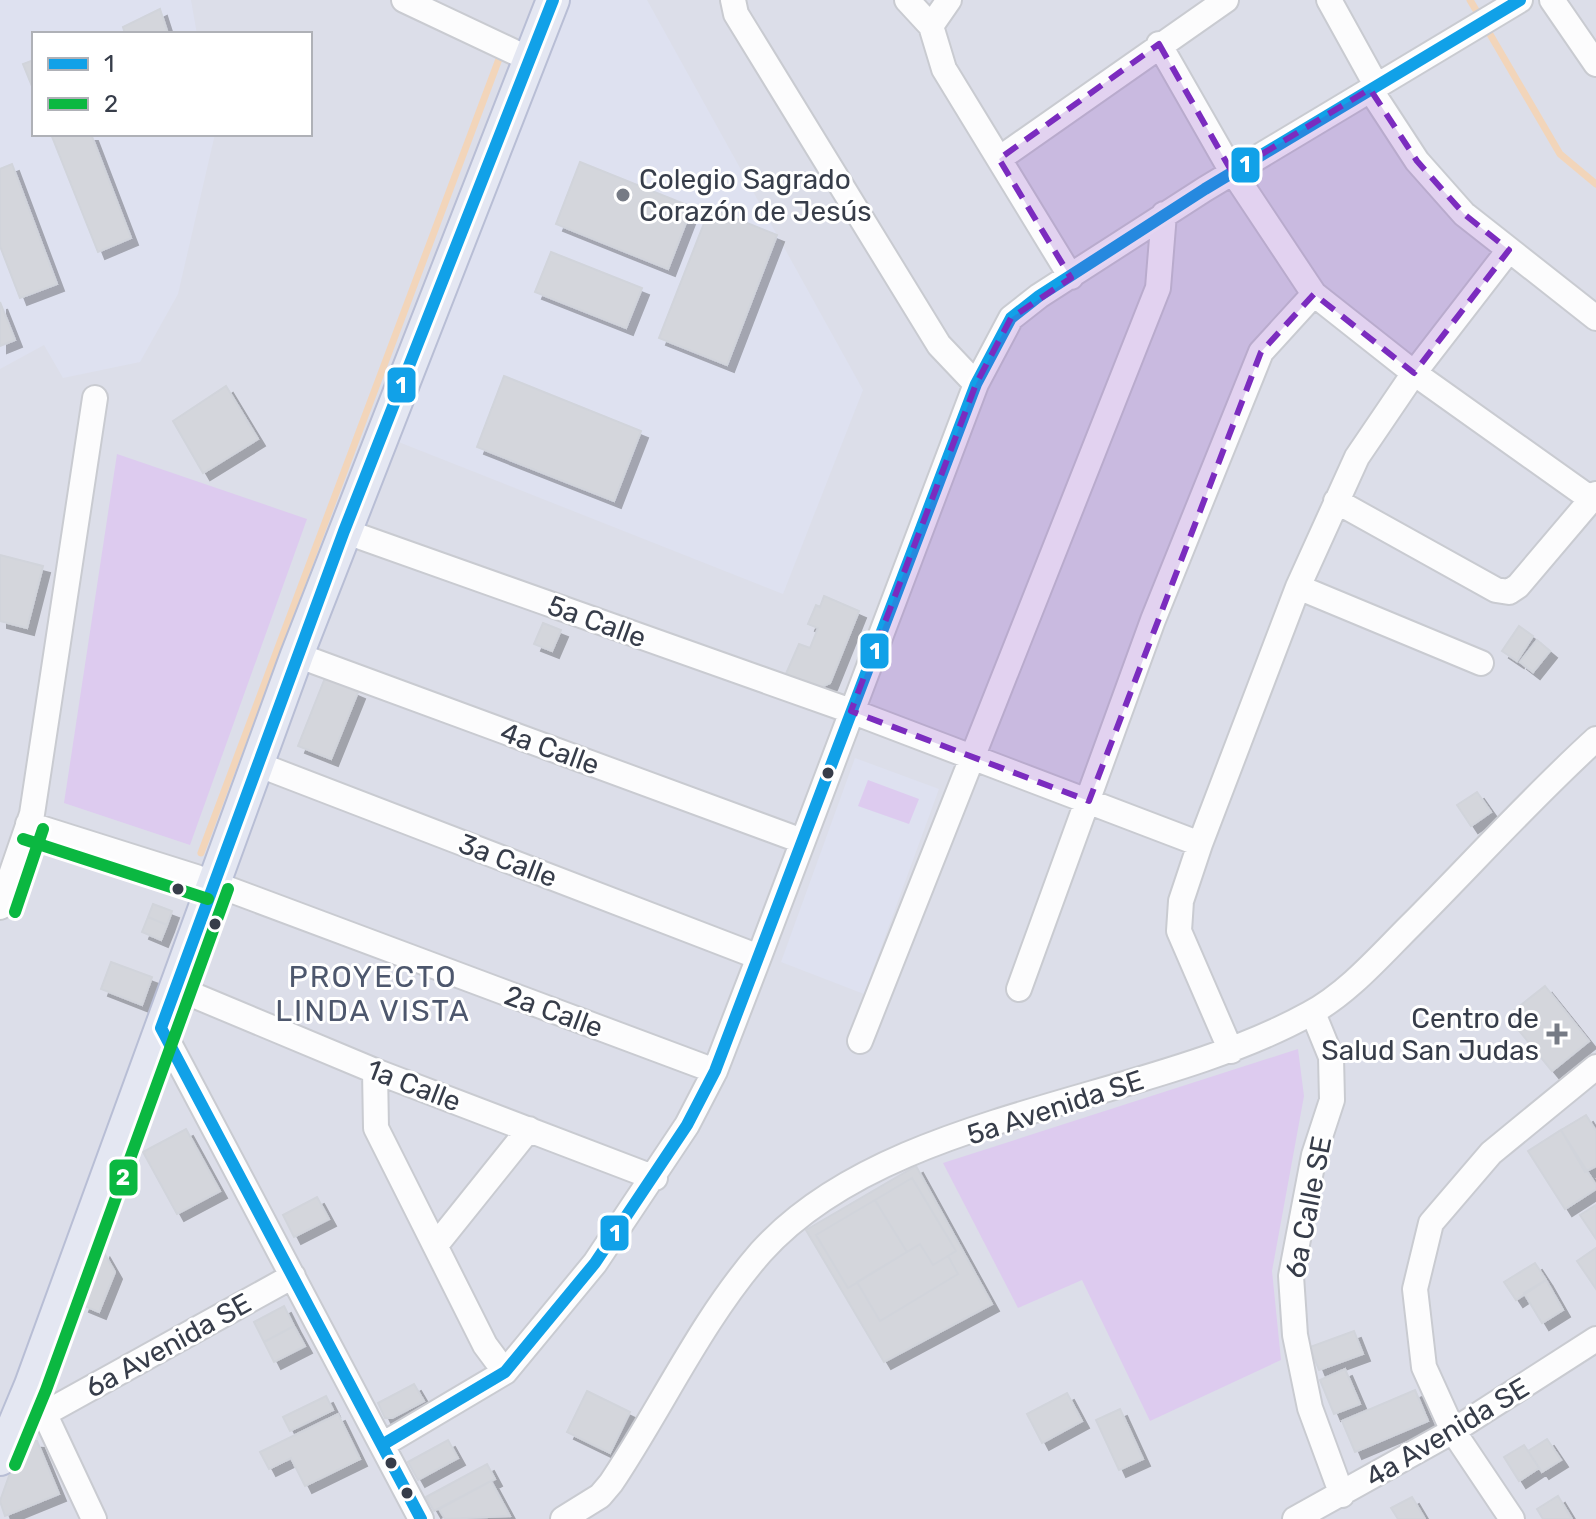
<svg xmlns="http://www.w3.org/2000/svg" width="1596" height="1519" viewBox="0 0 1596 1519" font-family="Rubik,sans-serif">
  <defs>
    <filter id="shadow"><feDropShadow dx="7" dy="7" stdDeviation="0" flood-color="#0004"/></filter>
  </defs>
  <rect width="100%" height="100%" fill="#ecedf2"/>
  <path fill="#dcdee9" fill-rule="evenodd" d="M 0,0 L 1596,0 L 1596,1519 L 0,1519 ZM 34,34 L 310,34 L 310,134 L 34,134 Z"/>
  <path fill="#dee1f0" d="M 0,0 L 191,0 L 197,34 L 34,34 L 34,134 L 215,134 L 178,294 L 140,362 L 63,378 L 44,345 L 0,369 Z
    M 568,0 L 647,0 L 863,390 L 783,594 L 396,441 Z
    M 855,758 L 939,789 L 864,994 L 781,962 Z"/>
  <path fill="#ddcbef" d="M 117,454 L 307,519 L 190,845 L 64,803 Z
    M 868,780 L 919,799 L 909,824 L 858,806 Z
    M 1298,1049 L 1304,1096 L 1272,1271 L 1281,1360 L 1150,1421 L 1082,1280 L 1018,1308 L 943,1163 Z"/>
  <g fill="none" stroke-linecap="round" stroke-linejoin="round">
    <path stroke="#f2d5ba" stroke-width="7" d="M 1470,0 L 1560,154 L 1596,184
      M 201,853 L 499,59"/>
  </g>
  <path fill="#d4d6dc" stroke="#d1d4db" stroke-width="2" filter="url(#shadow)" d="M 160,9 L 168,34 L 125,34 L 123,27 Z
    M 34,60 L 34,91 L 23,64 Z
    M 51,134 L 91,134 L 131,238 L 98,252 Z
    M 580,162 L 692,207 L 668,269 L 556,224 Z
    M 12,164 L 57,284 L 20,298 L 0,246 L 0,169 Z
    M 710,208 L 777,235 L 727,365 L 659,338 Z
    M 551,252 L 642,288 L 626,328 L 535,292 Z
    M 0,302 L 15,340 L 0,346 Z
    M 504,376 L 641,431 L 614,501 L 477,447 Z
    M 226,386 L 258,439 L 203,473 L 173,421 Z
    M 0,555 L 43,566 L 27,628 L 0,621 Z
    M 824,596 L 859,611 L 830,683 L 817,689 L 785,676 L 799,644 L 810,648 L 818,628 L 808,624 L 816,605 L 820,607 Z
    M 543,623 L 561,630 L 552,651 L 534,644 Z
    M 1519,626 L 1533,636 L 1517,661 L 1502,651 Z
    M 1537,640 L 1550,651 L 1533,672 L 1520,662 Z
    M 325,678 L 358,692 L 331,759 L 298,746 Z
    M 1477,792 L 1491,812 L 1471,826 L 1457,805 Z
    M 153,904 L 172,911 L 167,925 L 148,917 Z
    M 148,917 L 167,925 L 161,940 L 142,932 Z
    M 111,962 L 152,977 L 142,1005 L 101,989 Z
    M 1545,986 L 1589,1041 L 1552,1071 L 1507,1016 Z
    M 1586,1115 L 1596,1131 L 1596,1166 L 1585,1172 L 1561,1130 Z
    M 186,1129 L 220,1191 L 177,1214 L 143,1152 Z
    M 1561,1130 L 1596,1185 L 1596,1189 L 1565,1209 L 1528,1151 Z
    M 916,1166 L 992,1304 L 884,1362 L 806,1230 Z
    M 912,1178 L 956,1251 L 933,1265 L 920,1244 L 907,1252 L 875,1200 Z
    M 317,1197 L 329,1219 L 294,1237 L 283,1215 Z
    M 875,1200 L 907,1252 L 848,1288 L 816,1235 Z
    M 1596,1205 L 1596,1239 L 1580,1215 Z
    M 920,1244 L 933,1265 L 948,1256 L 958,1274 L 880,1321 L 857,1282 Z
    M 1596,1248 L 1596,1289 L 1577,1261 Z
    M 103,1251 L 115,1272 L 99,1312 L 82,1305 Z
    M 1535,1263 L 1546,1280 L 1516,1300 L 1504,1282 Z
    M 1546,1280 L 1563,1310 L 1542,1323 L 1524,1293 Z
    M 284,1306 L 294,1326 L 264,1342 L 254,1322 Z
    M 294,1326 L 305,1346 L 274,1362 L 264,1342 Z
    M 1354,1331 L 1363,1354 L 1319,1370 L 1310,1347 Z
    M 1345,1369 L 1360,1404 L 1334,1414 L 1320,1380 Z
    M 414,1384 L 424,1401 L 392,1418 L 385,1418 L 378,1403 Z
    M 1415,1390 L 1428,1421 L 1355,1452 L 1342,1421 Z
    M 587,1391 L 630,1412 L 610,1453 L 567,1432 Z
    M 1067,1393 L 1082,1421 L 1042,1443 L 1027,1414 Z
    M 326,1396 L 333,1410 L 290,1431 L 283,1417 Z
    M 1120,1409 L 1143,1459 L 1119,1470 L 1096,1420 Z
    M 338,1414 L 360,1459 L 305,1486 L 291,1458 L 269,1469 L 260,1452 Z
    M 1547,1439 L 1561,1460 L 1542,1472 L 1528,1451 Z
    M 22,1440 L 37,1441 L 59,1494 L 5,1516 L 0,1501 Z
    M 448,1440 L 458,1458 L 418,1480 L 408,1462 Z
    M 1524,1445 L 1539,1468 L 1519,1481 L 1504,1457 Z
    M 487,1464 L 495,1479 L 434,1511 L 426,1497 Z
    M 491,1481 L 510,1516 L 445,1519 L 439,1509 Z
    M 1558,1496 L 1572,1519 L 1543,1519 L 1537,1509 Z
    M 1412,1497 L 1425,1519 L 1398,1519 L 1391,1508 Z"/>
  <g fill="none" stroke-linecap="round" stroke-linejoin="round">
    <g stroke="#c9cbd1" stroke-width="28">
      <path id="minor" d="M 404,0 L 529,59
        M 733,0 L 736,14 L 939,345 L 976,384
        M 907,0 L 931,26 L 944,69 L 1071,277
        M 1329,0 L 1376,85
        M 1552,0 L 1596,64
        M 931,26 L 949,0
        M 1159,44 L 1227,163 L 1314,294 L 1414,373 L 1591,499
        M 1370,89 L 1417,161 L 1464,214 L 1596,318
        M 999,159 L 1226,0
        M 1336,501 L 1496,590 L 1509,592 L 1518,586 L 1596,494
        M 344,531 L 851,711 L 1200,844
        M 1298,587 L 1481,663
        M 297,655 L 802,841
        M 257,764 L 759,957
        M 28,824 L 196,877 L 715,1071
        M 0,907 L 32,814 L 95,398
        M 174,987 L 375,1071 L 655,1178
        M 1019,989 L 1153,620 L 1261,352 L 1314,294
        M 1313,1013 L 1331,1057 L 1332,1100 L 1314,1155 L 1291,1276 L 1295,1335 L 1310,1408 L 1342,1495
        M 161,1028 L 421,1519
        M 860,1041 L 1158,288 L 1164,214
        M 1231,1051 L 1179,931 L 1181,901 L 1200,844 L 1298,587 L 1357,457 L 1414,373 L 1509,250
        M 375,1071 L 376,1128 L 485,1345 L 505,1372
        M 436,1245 L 529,1129
        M 39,1402 L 94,1519
        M 44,1414 L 293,1276
        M 382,1445 L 505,1372 L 595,1263 L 687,1125 L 715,1071 L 759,957 L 976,384 L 1011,318 L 1039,296 L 1205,189 L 1520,0
        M 563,1519 L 600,1496 L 611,1483 C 662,1407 700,1322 761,1252 C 887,1112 1146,1104 1309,1014 C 1347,994 1380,956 1410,926 C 1472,864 1531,798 1596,739
        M 1295,1519 L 1453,1431 L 1596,1339
        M 1512,1519 L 1453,1431 L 1424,1367 L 1415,1289 L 1431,1223 L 1491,1153 L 1596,1067"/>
    </g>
    <g stroke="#b8bed5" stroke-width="36">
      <path id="major" d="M 0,1459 L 31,1385 L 297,655 L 553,0"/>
    </g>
    <use href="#minor" stroke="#fcfcfd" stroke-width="24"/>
    <use href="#major" stroke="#e4e7f2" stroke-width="32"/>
    <g stroke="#fff" stroke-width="18">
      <path id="bus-1" d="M 382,1445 L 505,1372 L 595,1263 L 687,1125 L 715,1071 L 976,384 L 1011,318 L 1039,296 L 1205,189 L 1520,0
        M 421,1519 L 161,1028 L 344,531 L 553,0"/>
    </g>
    <g stroke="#fff" stroke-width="18">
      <path id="bus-2" d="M 23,839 L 208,899
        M 15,912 L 43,829
        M 15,1465 L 46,1390 L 228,889"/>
    </g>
    <use href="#bus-1" stroke="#11a1e8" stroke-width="12"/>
    <use href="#bus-2" stroke="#0bb841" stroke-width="12"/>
  </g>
  <path fill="#7b2cbf" fill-opacity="0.2" stroke="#7b2cbf" stroke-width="6" stroke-dasharray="16 10" stroke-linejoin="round" d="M 1159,44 L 1232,172 L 1370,89 L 1417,161 L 1464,214 L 1509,250 L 1414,373 L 1314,294 L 1261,352 L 1089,801 L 851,711 L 976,384 L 1011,318 L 1071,278 L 999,159 Z"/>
  <g fill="#767b85" stroke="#fff" stroke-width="3">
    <circle cx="623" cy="195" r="8"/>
    <path d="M1553 1022h8v8h8v8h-8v8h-8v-8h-8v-8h8z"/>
  </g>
  <g fill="#373d4a" stroke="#fff" stroke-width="3">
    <circle cx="828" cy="773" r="7"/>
    <circle cx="178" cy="889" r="7"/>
    <circle cx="215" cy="924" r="7"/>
    <circle cx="391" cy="1463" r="7"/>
    <circle cx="407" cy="1493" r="7"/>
  </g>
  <g text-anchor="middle" stroke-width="6" stroke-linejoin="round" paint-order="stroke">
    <g font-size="28" fill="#373d4a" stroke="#fff" text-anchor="start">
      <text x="639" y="189">Colegio Sagrado<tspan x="639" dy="32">Corazón de Jesús</tspan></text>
      <text x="1539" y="1028" text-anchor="end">Centro de<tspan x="1539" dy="32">Salud San Judas</tspan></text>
    </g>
    <g font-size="28" fill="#373d4a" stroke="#fff">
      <text transform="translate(597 621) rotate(20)" y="10">5a Calle</text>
      <text transform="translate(550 748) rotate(20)" y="10">4a Calle</text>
      <text transform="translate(508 860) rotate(21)" y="10">3a Calle</text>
      <text transform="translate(554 1011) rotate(20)" y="10">2a Calle</text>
      <text transform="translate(414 1085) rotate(21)" y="10">1a Calle</text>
      <text transform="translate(1055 1107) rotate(-18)" y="10">5a Avenida SE</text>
      <text transform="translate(1308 1207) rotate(-79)" y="10">6a Calle SE</text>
      <text transform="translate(168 1345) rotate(-29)" y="10">6a Avenida SE</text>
      <text transform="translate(1447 1432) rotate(-31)" y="10">4a Avenida SE</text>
    </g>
    <g font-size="30" letter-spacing="2" fill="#4d576d" stroke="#fff">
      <text x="373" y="987">PROYECTO<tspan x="373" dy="34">LINDA VISTA</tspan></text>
    </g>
  </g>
  <g stroke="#fff" stroke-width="3">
    <rect x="1230" y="146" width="31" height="38" rx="8" fill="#11a1e8"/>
    <rect x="386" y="366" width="31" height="38" rx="8" fill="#11a1e8"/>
    <rect x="859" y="632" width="31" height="38" rx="8" fill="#11a1e8"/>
    <rect x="108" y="1158" width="31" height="39" rx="8" fill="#0bb841"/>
    <rect x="599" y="1214" width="31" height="38" rx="8" fill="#11a1e8"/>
  </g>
  <g font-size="22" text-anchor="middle" font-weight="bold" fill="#fff">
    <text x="1245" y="172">1</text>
    <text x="401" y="393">1</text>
    <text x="875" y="659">1</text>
    <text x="123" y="1185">2</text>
    <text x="615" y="1241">1</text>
  </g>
  <rect x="32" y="32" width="280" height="104" fill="#ffffff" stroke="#afb1b7" stroke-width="2"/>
  <rect x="48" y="58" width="40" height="12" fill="#11a1e8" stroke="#afb1b7" stroke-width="2"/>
  <text x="104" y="72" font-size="24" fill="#373d4a">1</text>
  <rect x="48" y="98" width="40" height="12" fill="#0bb841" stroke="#afb1b7" stroke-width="2"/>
  <text x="104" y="112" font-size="24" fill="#373d4a">2</text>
</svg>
